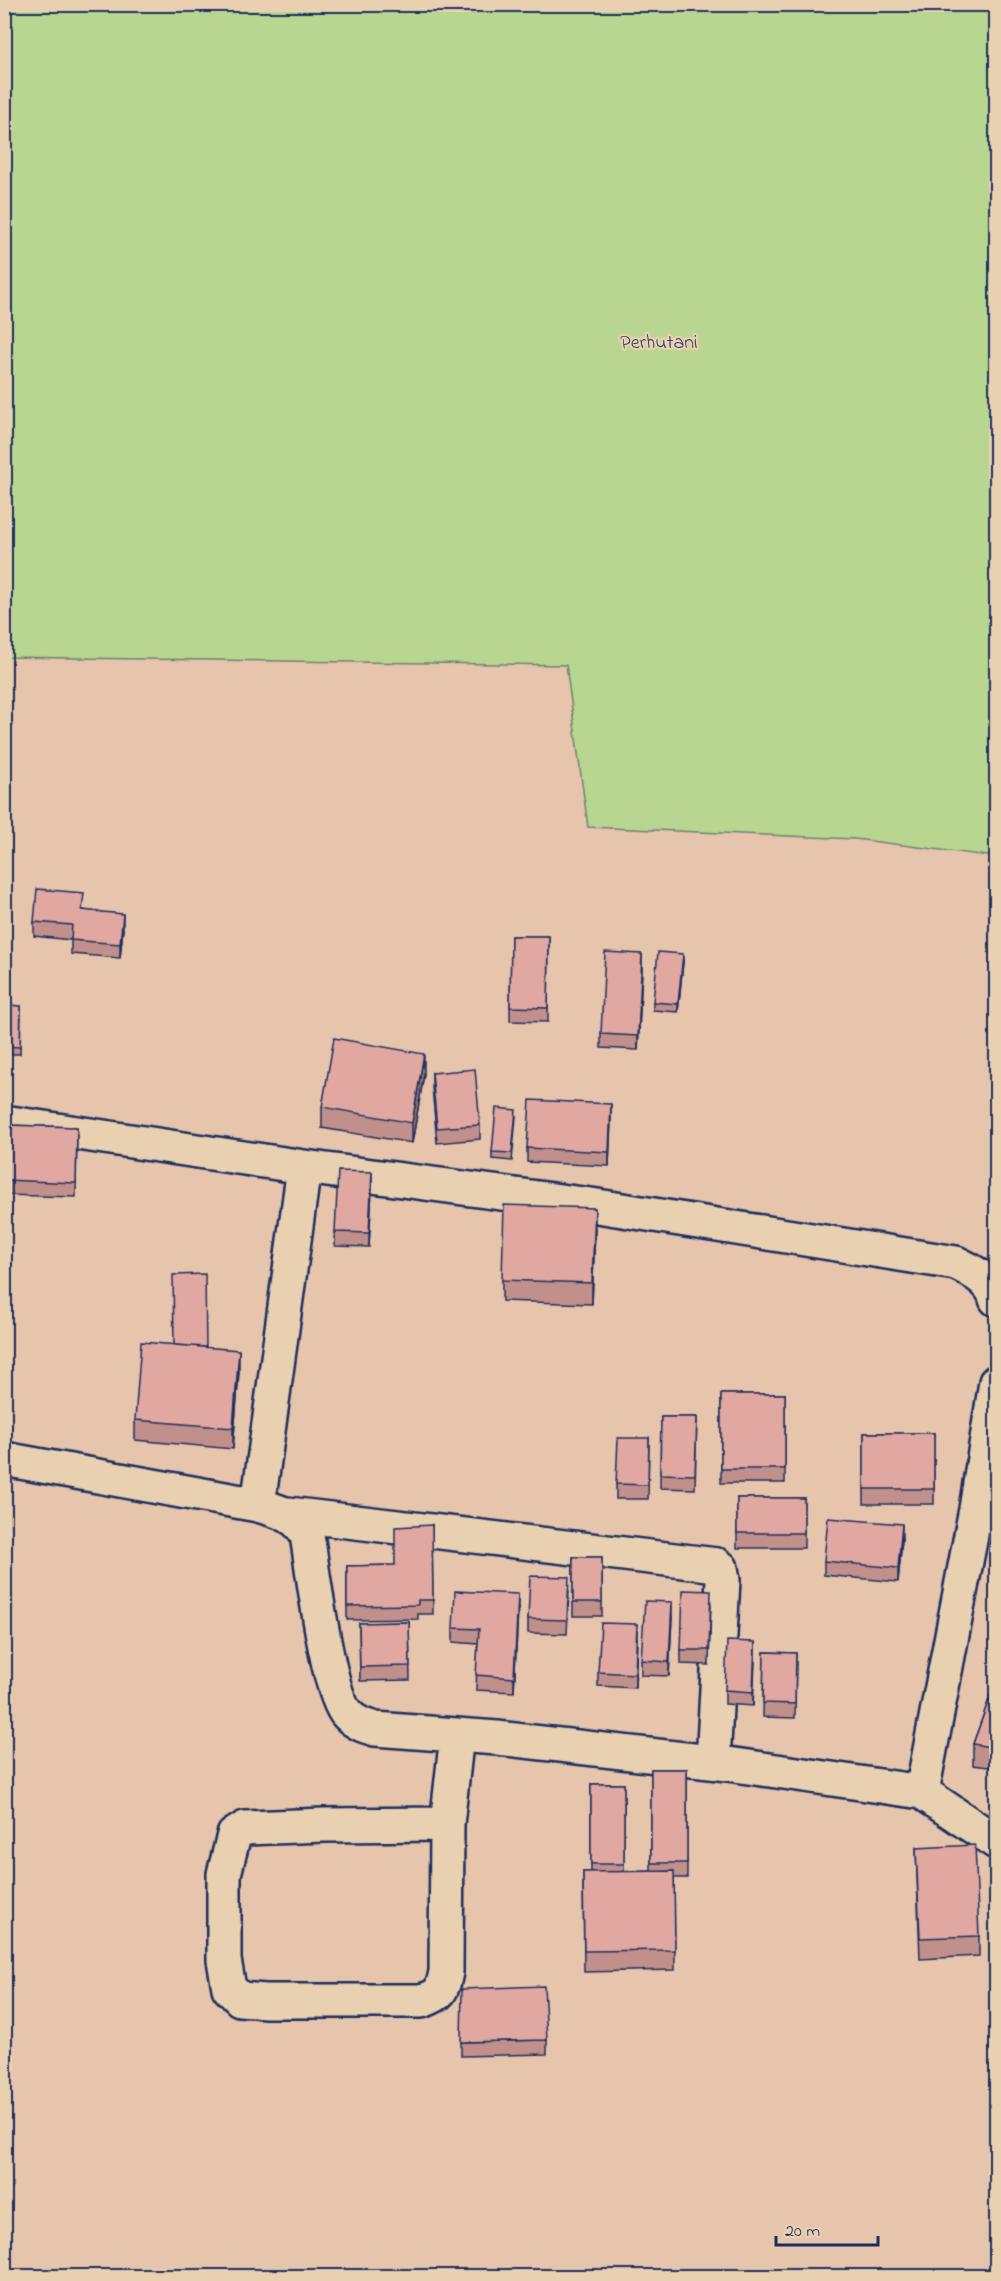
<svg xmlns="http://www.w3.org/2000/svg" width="1001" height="2281" viewBox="0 0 1001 2281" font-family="'Indie Flower',sans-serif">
  <rect width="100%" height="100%" fill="#e7c4ac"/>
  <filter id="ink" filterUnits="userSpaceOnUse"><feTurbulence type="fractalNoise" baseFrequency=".0167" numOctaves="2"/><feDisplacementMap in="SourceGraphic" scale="12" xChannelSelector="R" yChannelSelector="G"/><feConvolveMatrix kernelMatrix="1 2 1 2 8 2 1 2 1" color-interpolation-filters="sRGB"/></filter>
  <g filter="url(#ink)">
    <path fill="#b8d68f" stroke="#6a8276" stroke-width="1.5" d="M 5,4 L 996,5 L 996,857 L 855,839 L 588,827 L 566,665 L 5,657 Z"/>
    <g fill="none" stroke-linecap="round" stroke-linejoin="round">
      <g stroke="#1b2f5e" stroke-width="38">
        <path id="minor" d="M 4,1122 L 304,1167 L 591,1205 L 956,1263 C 971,1270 992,1281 996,1299
          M 4,1459 L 258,1505 C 278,1511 297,1515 307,1535 C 313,1570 327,1692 347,1714 C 355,1723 365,1726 375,1729 L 497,1738 L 728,1764 L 922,1792 L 996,1842
          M 258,1505 L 304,1167
          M 288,1514 L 717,1565 L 721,1568 L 723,1580 L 713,1762
          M 922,1792 L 976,1509 L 996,1382
          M 447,1824 L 324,1825 L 245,1828 L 234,1835 L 224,1874 L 224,1960 L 229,1988 L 240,1999 L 266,2001 L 421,2001 C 441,1995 442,1991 446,1972 L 447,1824 L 457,1735"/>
      </g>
      <use href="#minor" stroke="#e9d0b1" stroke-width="33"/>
    </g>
    <path fill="#c2908a" stroke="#1b2f5e" stroke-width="1.5" d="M 84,910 L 123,929 L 120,958 L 71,954 L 71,940 L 34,936 L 34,922 Z
      M 511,936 L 549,936 L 548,1022 L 510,1021 Z
      M 683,962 L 678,1012 L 653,1010 L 653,1002 Z
      M 642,969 L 638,1050 L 601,1048 L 601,1034 Z
      M 4,1005 L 21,1006 L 20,1054 L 4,1054 Z
      M 432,1073 L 480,1125 L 480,1139 L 437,1143 L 432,1087 Z
      M 424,1074 L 412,1143 L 322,1128 L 322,1107 Z
      M 516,1117 L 512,1161 L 492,1159 L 492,1152 Z
      M 611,1119 L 609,1166 L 527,1162 L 527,1148 Z
      M 4,1125 L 77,1127 L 76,1197 L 4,1195 Z
      M 372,1187 L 369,1247 L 335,1246 L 335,1232 Z
      M 595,1229 L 592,1304 L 502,1301 L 502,1280 Z
      M 206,1347 L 239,1371 L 233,1449 L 135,1440 L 135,1420 Z
      M 721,1394 L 785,1394 L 785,1483 L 721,1483 Z
      M 661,1417 L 697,1417 L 695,1489 L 660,1488 Z
      M 864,1433 L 934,1433 L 934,1504 L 864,1504 Z
      M 649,1438 L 648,1499 L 616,1499 L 616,1484 Z
      M 4,1461 L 7,1461 L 8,1538 L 4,1538 Z
      M 737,1498 L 804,1498 L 804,1548 L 737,1548 Z
      M 432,1525 L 433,1614 L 418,1614 L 418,1619 L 347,1620 L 347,1566 L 395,1565 Z
      M 902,1539 L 898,1582 L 824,1575 L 824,1561 Z
      M 573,1557 L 602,1557 L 602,1616 L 573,1616 Z
      M 569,1591 L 567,1634 L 528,1633 L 528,1619 Z
      M 711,1605 L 709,1665 L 681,1664 L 681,1650 Z
      M 518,1608 L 514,1692 L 476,1690 L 478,1644 L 453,1642 L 453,1628 Z
      M 672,1617 L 669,1676 L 641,1675 L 641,1660 Z
      M 409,1622 L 410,1680 L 360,1681 L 359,1623 Z
      M 637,1639 L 635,1688 L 598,1686 L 598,1672 Z
      M 764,1652 L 796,1653 L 795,1718 L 763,1717 Z
      M 755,1657 L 753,1706 L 725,1704 L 725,1690 Z
      M 996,1680 L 996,1768 L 973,1765 L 973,1744 Z
      M 651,1769 L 687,1769 L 687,1878 L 674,1878 L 675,1970 L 584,1972 L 583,1872 L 591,1872 L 591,1784 L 624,1784 L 624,1872 L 651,1871 Z
      M 916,1848 L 979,1936 L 979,1956 L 920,1959 Z
      M 547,2040 L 547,2054 L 461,2056 L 461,2042 Z"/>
    <path fill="#9e7571" stroke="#1b2f5e" stroke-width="1.5" d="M 123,914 L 123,929 L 120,958 L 120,944 Z
      M 642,954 L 642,969 L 638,1050 L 638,1036 Z
      M 683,954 L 683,962 L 678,1012 L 678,1004 Z
      M 424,1054 L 424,1074 L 412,1143 L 412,1123 Z
      M 611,1104 L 611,1119 L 609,1166 L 609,1152 Z
      M 372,1172 L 372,1187 L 369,1247 L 369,1233 Z
      M 595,1208 L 595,1229 L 592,1304 L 592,1283 Z
      M 239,1350 L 239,1371 L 233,1449 L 233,1428 Z
      M 902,1524 L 902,1539 L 898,1582 L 898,1568 Z
      M 518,1594 L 518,1608 L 514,1692 L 514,1678 Z
      M 672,1602 L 672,1617 L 669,1676 L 669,1662 Z
      M 637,1624 L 637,1639 L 635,1688 L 635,1674 Z
      M 755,1642 L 755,1657 L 753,1706 L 753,1692 Z"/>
    <path fill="#e1a7a1" stroke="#1b2f5e" stroke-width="1.5" d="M 37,889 L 84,893 L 82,910 L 123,914 L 120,944 L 71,940 L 72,925 L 34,922 Z
      M 511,936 L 549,936 L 548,1008 L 510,1007 Z
      M 605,952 L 642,954 L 638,1036 L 601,1034 Z
      M 658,952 L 683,954 L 678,1004 L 653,1002 Z
      M 4,1005 L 21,1006 L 20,1047 L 4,1046 Z
      M 334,1038 L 424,1054 L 412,1123 L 322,1107 Z
      M 475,1069 L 480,1125 L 437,1128 L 432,1073 Z
      M 530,1100 L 611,1104 L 609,1152 L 527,1148 Z
      M 496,1108 L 516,1110 L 512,1153 L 492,1152 Z
      M 4,1125 L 77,1127 L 76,1183 L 4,1180 Z
      M 338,1171 L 372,1172 L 369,1233 L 335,1232 Z
      M 504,1205 L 595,1208 L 592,1283 L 502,1280 Z
      M 205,1274 L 206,1347 L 174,1345 L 173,1275 Z
      M 141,1342 L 239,1350 L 233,1428 L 135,1420 Z
      M 721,1394 L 785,1394 L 785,1469 L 721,1469 Z
      M 661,1417 L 697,1417 L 695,1475 L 660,1474 Z
      M 864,1433 L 934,1433 L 934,1489 L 864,1489 Z
      M 618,1438 L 649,1438 L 648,1485 L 616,1484 Z
      M 4,1461 L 7,1461 L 8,1524 L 4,1524 Z
      M 737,1498 L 804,1498 L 804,1533 L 737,1533 Z
      M 828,1518 L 902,1524 L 898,1568 L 824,1561 Z
      M 432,1525 L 433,1600 L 418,1600 L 418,1605 L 347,1606 L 347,1566 L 395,1565 L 395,1527 Z
      M 573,1557 L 602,1557 L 602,1602 L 573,1602 Z
      M 530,1576 L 569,1577 L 567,1620 L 528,1619 Z
      M 683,1590 L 711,1591 L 709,1650 L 681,1650 Z
      M 455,1591 L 518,1594 L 514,1678 L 476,1675 L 479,1629 L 453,1628 Z
      M 645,1601 L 672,1602 L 669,1662 L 641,1660 Z
      M 409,1622 L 410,1666 L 360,1667 L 359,1623 Z
      M 601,1623 L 637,1624 L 635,1674 L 598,1672 Z
      M 727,1641 L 755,1642 L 753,1692 L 725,1690 Z
      M 764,1652 L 796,1653 L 795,1704 L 763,1703 Z
      M 996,1680 L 996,1748 L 973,1744 Z
      M 651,1769 L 687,1769 L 687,1863 L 651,1863 Z
      M 591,1784 L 624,1784 L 624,1864 L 591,1864 Z
      M 975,1845 L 979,1936 L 920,1938 L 916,1848 Z
      M 674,1871 L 675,1950 L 584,1951 L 583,1872 Z
      M 544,1986 L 547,2040 L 461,2042 L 462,1989 Z"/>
  </g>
  <g text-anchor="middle" stroke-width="4.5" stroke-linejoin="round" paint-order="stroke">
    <g font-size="20" fill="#2b4063" stroke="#e9d0b1">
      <text x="659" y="348">Perhutani</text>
    </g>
  </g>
  <rect width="1001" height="2281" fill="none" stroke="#e9d0b1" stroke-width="24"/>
  <rect x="12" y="12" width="977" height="2257" fill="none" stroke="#1b2f5e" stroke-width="2" filter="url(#ink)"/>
  <path d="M776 2236v9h102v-9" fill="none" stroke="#1b2f5e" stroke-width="3"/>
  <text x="785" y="2236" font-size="18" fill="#1b2f5e" stroke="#e9d0b1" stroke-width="4.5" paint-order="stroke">20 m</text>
</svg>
